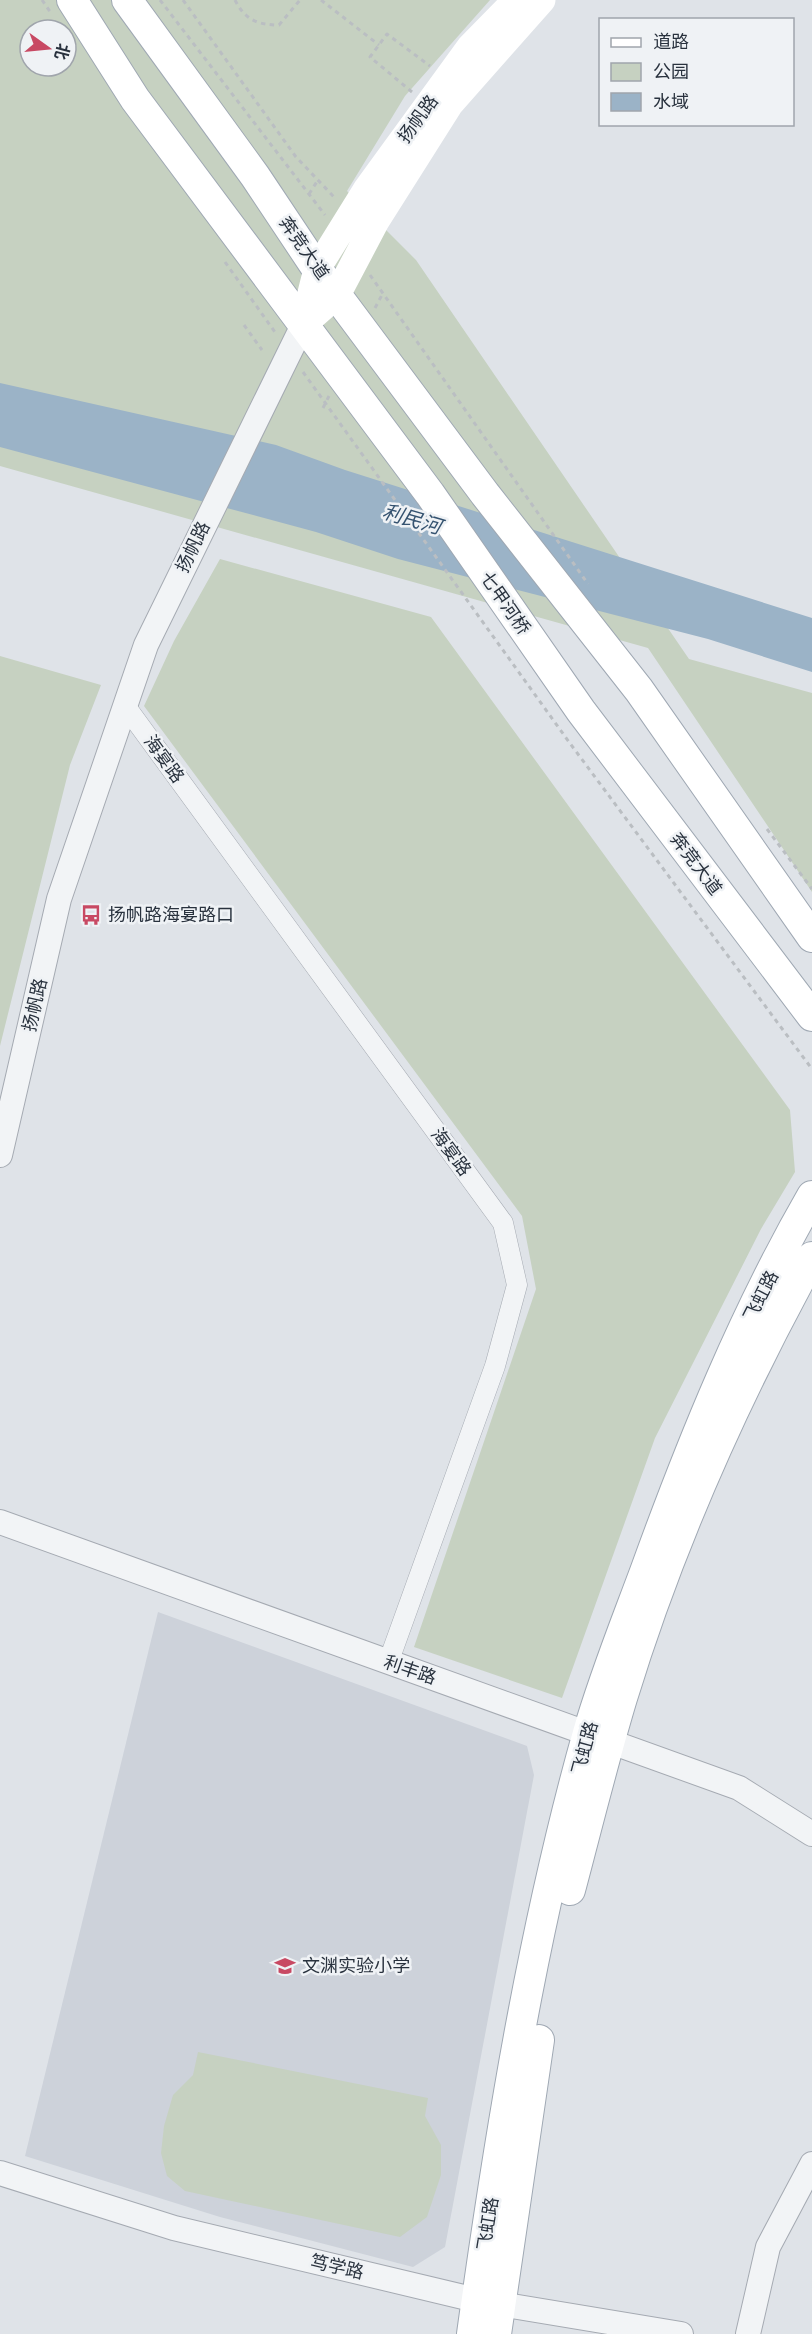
<svg xmlns="http://www.w3.org/2000/svg" width="812" height="2334" viewBox="0 0 812 2334" font-family="'Exo 2','Noto Sans SC',sans-serif">
  <rect width="100%" height="100%" fill="#dfe3e8"/>
  <path fill="#cdd2da" d="M 158,1612 L 527,1746 L 534,1775 L 445,2247 L 413,2267 L 220,2217 L 25,2156 Z"/>
  <path fill="#c6d1c1" fill-rule="evenodd" d="M 0,0 L 490,0 L 405,96 L 347,191 L 416,260 L 689,659 L 812,693 L 812,892 L 648,648 L 0,466 ZM 30,30 L 66,30 L 66,66 L 30,66 Z
    M 220,559 L 431,617 L 790,1110 L 795,1172 L 761,1229 L 655,1438 L 562,1698 L 414,1647 L 536,1289 L 522,1216 L 144,706 L 174,641 Z
    M 0,656 L 101,685 L 70,765 L 0,1046 Z
    M 198,2052 L 428,2098 L 425,2116 L 441,2145 L 441,2175 L 427,2217 L 400,2237 L 185,2191 L 167,2176 L 161,2153 L 164,2126 L 173,2095 L 193,2075 Z"/>
  <path fill="#9bb3c7" d="M 0,383 L 276,445 L 345,470 L 812,618 L 812,672 L 708,639 L 398,559 L 316,532 L 0,447 Z"/>
  <g fill="none" stroke-linecap="round" stroke-linejoin="round">
    <g stroke="#a5aab2" stroke-width="21">
      <path id="minor" d="M 126,707 L 503,1223 L 517,1285 L 495,1366 L 388,1663"/>
    </g>
    <g stroke="#a5aab2" stroke-width="26">
      <path id="tertiary" d="M 0,1155 L 59,899 L 146,645 L 303,325
        M 0,1522 L 739,1788 L 812,1834
        M 0,2173 L 174,2228 L 476,2300 L 681,2334
        M 748,2334 L 768,2247 L 812,2164"/>
    </g>
    <g stroke="#9fa8b3" stroke-width="32">
      <path id="primary" d="M 72,0 L 135,99 L 430,494 L 581,711 L 812,1016
        M 127,0 L 255,176 L 317,269 L 485,494 L 639,690 L 812,937
        M 570,1890 C 587,1826 603,1761 622,1698 C 669,1544 735,1397 812,1257
        M 472,2334 C 500,2132 533,1929 588,1733 C 604,1677 626,1623 646,1569 C 692,1442 744,1314 812,1196
        M 496,2334 L 539,2040"/>
    </g>
    <path stroke="#babec2" stroke-width="3" stroke-dasharray="4.5 4.5" stroke-linecap="butt" d="M 42,0 L 51,13
      M 160,0 L 325,215
      M 183,0 L 296,157 L 335,198
      M 235,0 C 245,20 258,25 279,25 L 300,0
      M 321,0 L 379,45
      M 412,92 L 370,57 L 387,34 L 430,66
      M 309,194 L 318,180
      M 225,262 L 277,335
      M 370,275 L 588,584
      M 375,308 L 383,293
      M 244,325 L 262,350
      M 303,372 L 569,742 L 812,1069
      M 323,408 L 329,396
      M 767,829 L 812,889"/>
    <use href="#minor" stroke="#f2f4f6" stroke-width="20"/>
    <use href="#tertiary" stroke="#f2f4f6" stroke-width="24"/>
    <path stroke="#fff" stroke-width="27" d="M 303,325 L 337,295 L 376,221 L 450,104 L 542,0
      M 303,325 L 317,269 L 366,190 L 470,47 L 516,0"/>
    <use href="#primary" stroke="#fff" stroke-width="30"/>
  </g>
  <defs>
    <g id="bus-bare" transform="scale(1.62)"><path d="M-5-6H5V4H4V6H2V4H-2V6H-4V4H-5ZM-3.5-4V0h7V-4ZM-3.5 1.2v1.5H-2V1.2ZM2 1.2v1.5H3.5V1.2Z" fill="#c84963" stroke="#eff2f5" stroke-width="2.5" paint-order="stroke"/></g>
    <g id="school-bare" transform="scale(1.62)"><path d="M0-5L7-2L0 1L-7-2ZM-4 1L0 2.5L4 1V4Q0 6-4 4Z" fill="#c84963" stroke="#eff2f5" stroke-width="2.5" paint-order="stroke"/></g>
  </defs>
  <g fill-rule="evenodd">
    <use href="#bus-bare" x="91" y="915"/>
    <use href="#school-bare" x="285" y="1966"/>
  </g>
  <g text-anchor="middle" stroke-width="5" stroke-linejoin="round" paint-order="stroke">
    <g font-size="18" fill="#29323e" stroke="#eff2f5">
      <text transform="translate(418 119) rotate(-54)" y="6">扬帆路</text>
      <text transform="translate(304 248) rotate(55)" y="6">奔竞大道</text>
      <text transform="translate(193 547) rotate(-64)" y="6">扬帆路</text>
      <text transform="translate(505 603) rotate(55)" y="6">七甲河桥</text>
      <text transform="translate(164 759) rotate(54)" y="6">海宴路</text>
      <text transform="translate(696 864) rotate(53)" y="6">奔竞大道</text>
      <text transform="translate(35 1005) rotate(-77)" y="6">扬帆路</text>
      <text transform="translate(451 1152) rotate(54)" y="6">海宴路</text>
      <text transform="translate(761 1296) rotate(-63)" y="6">飞虹路</text>
      <text transform="translate(410 1670) rotate(19)" y="6">利丰路</text>
      <text transform="translate(585 1748) rotate(-75)" y="6">飞虹路</text>
      <text transform="translate(488 2224) rotate(-81)" y="6">飞虹路</text>
      <text transform="translate(337 2267) rotate(13)" y="6">笃学路</text>
    </g>
    <g font-size="18" fill="#29323e" stroke="#eff2f5" text-anchor="start">
      <text x="108" y="921">扬帆路海宴路口</text>
      <text x="302" y="1972">文渊实验小学</text>
    </g>
    <g font-size="20" font-style="italic" fill="#355370" stroke="#eff2f5">
      <text transform="translate(412 519) rotate(16)" y="7">利民河</text>
    </g>
  </g>
  <rect x="599" y="18" width="195" height="108" fill="#eff2f5" stroke="#a0a5ac" stroke-width="1.5"/>
  <rect x="611" y="38" width="30" height="9" fill="#ffffff" stroke="#a0a5ac" stroke-width="1.5"/>
  <text x="653" y="48" font-size="18" fill="#29323e">道路</text>
  <rect x="611" y="63" width="30" height="18" fill="#c6d1c1" stroke="#a0a5ac" stroke-width="1.5"/>
  <text x="653" y="78" font-size="18" fill="#29323e">公园</text>
  <rect x="611" y="93" width="30" height="18" fill="#9bb3c7" stroke="#a0a5ac" stroke-width="1.5"/>
  <text x="653" y="108" font-size="18" fill="#29323e">水域</text>
  <g transform="translate(48 48) rotate(105)"><circle r="28" fill="#eff2f5" stroke="#a0a5ac" stroke-width="1.5"/>
  <path d="M0-4.5L10 22L0 15L-10 22Z" fill="#c84963"/>
  <text y="-9" font-size="16" font-weight="bold" text-anchor="middle" fill="#29323e">北</text>
  </g>
</svg>
